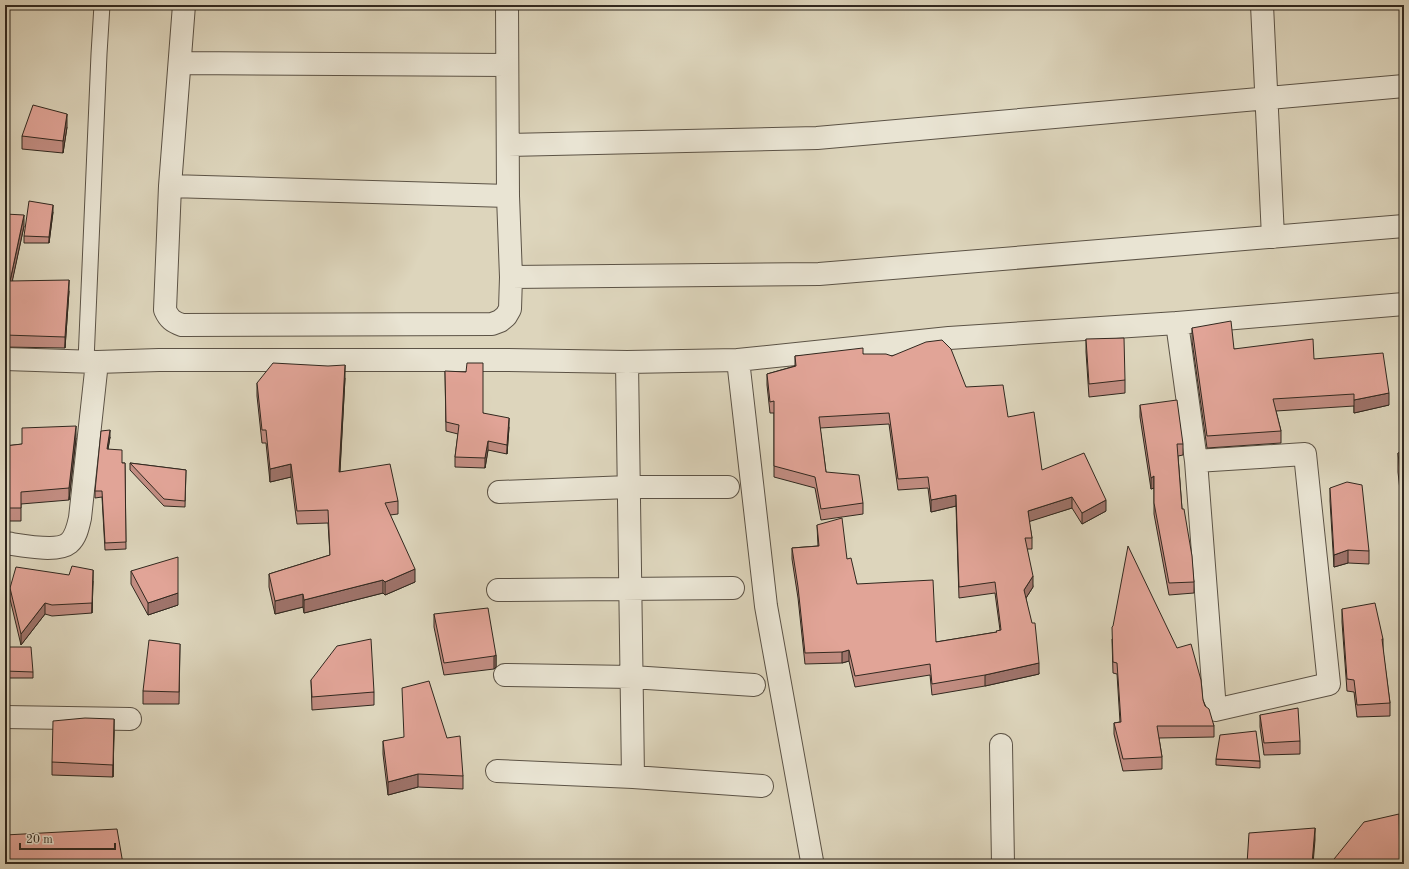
<svg xmlns="http://www.w3.org/2000/svg" width="1409" height="869" viewBox="0 0 1409 869" font-family="'Old Standard TT',serif">
  <rect width="100%" height="100%" fill="#ddd5bc"/>
  <filter id="stains"><feTurbulence type="fractalNoise" baseFrequency=".005" numOctaves="4"/><feColorMatrix values="0 0 0 0 .2 0 0 0 0 .09 0 0 0 0 .02 0 0 0 .5 -.17"/></filter>
  <radialGradient id="worn" r=".72"><stop offset=".6" stop-color="#630" stop-opacity="0"/><stop offset="1" stop-color="#630" stop-opacity=".3"/></radialGradient>
  <g fill="none" stroke-linecap="round" stroke-linejoin="round">
    <g stroke="#5c5346" stroke-width="17">
      <path id="lane" d="M 86,361 L 99,54 L 102,5"/>
    </g>
    <g stroke="#5c5346" stroke-width="24">
      <path id="street" d="M 184,5 L 170,186 L 165,310 C 169,319 173,322 182,325 L 492,324 L 500,321 L 506,316 L 510,309 L 511,277 L 508,196 L 507,5
        M 1262,5 L 1273,237
        M 180,63 L 507,65
        M 508,145 L 817,138 L 1404,86
        M 170,186 L 508,196
        M 511,277 L 819,274 L 1404,226
        M 1177,323 L 1196,461 L 1215,710 L 1329,684 L 1305,454 L 1196,461
        M 5,359 L 97,362 L 159,360 L 508,360 L 627,362 L 738,360 L 949,338 L 1177,323 L 1404,304
        M 738,360 L 766,606 L 812,861
        M 627,362 L 633,777
        M 499,492 L 629,487 L 728,487
        M 5,543 C 20,545 57,553 69,543 C 76,537 78,527 80,518 L 97,362
        M 498,590 L 733,588
        M 505,675 L 632,677 L 754,685
        M 5,717 L 130,719
        M 1001,745 L 1003,864
        M 497,771 L 633,777 L 762,786"/>
    </g>
    <use href="#lane" stroke="#e9e4d3" stroke-width="15"/>
    <use href="#street" stroke="#e9e4d3" stroke-width="22"/>
  </g>
  <path fill="#c28d82" stroke="#31281f" d="M 5,5 L 16,5 L 15,7 L 5,6 Z
    M 67,127 L 63,153 L 22,149 L 22,136 Z
    M 53,212 L 49,243 L 24,243 L 24,236 Z
    M 5,214 L 24,226 L 12,281 L 69,291 L 65,348 L 5,347 Z
    M 1192,328 L 1234,349 L 1314,359 L 1389,405 L 1354,413 L 1354,406 L 1276,411 L 1281,431 L 1281,443 L 1207,448 L 1192,341 Z
    M 1086,339 L 1125,380 L 1125,393 L 1089,397 L 1086,352 Z
    M 863,354 L 966,387 L 1008,417 L 1042,470 L 1106,511 L 1082,524 L 1072,508 L 1029,521 L 1032,538 L 1032,549 L 1027,549 L 1033,587 L 1026,598 L 1039,674 L 985,686 L 932,695 L 930,675 L 855,687 L 849,661 L 842,663 L 805,664 L 798,598 L 792,559 L 792,548 L 818,546 L 817,525 L 847,559 L 857,584 L 936,642 L 997,632 L 1000,630 L 995,593 L 959,598 L 956,506 L 931,512 L 928,488 L 898,490 L 889,424 L 820,428 L 826,472 L 863,503 L 863,514 L 821,520 L 815,488 L 774,477 L 774,413 L 770,413 L 767,385 L 767,374 L 795,366 L 795,356 Z
    M 445,371 L 483,413 L 509,427 L 507,454 L 488,450 L 485,468 L 455,467 L 455,457 L 458,434 L 446,431 Z
    M 345,378 L 340,472 L 398,501 L 398,514 L 390,515 L 415,582 L 385,595 L 383,593 L 304,613 L 303,607 L 275,614 L 269,587 L 269,574 L 330,555 L 328,523 L 297,524 L 291,477 L 270,482 L 266,443 L 262,443 L 257,396 L 257,383 Z
    M 1140,405 L 1183,444 L 1183,455 L 1178,456 L 1182,509 L 1194,582 L 1194,593 L 1169,595 L 1154,514 L 1154,488 L 1151,489 L 1140,417 Z
    M 110,437 L 108,449 L 122,463 L 125,463 L 126,549 L 105,550 L 102,497 L 95,498 L 95,491 Z
    M 76,438 L 69,500 L 21,504 L 21,521 L 5,521 L 5,446 Z
    M 1404,452 L 1404,518 L 1403,518 L 1398,472 L 1398,453 Z
    M 130,463 L 186,470 L 185,507 L 164,506 L 130,470 Z
    M 1330,488 L 1369,551 L 1369,564 L 1348,563 L 1334,567 L 1330,501 Z
    M 131,571 L 178,605 L 148,615 L 131,584 Z
    M 93,581 L 92,613 L 52,616 L 45,614 L 21,645 L 10,599 L 10,588 Z
    M 1342,609 L 1383,639 L 1383,651 L 1390,703 L 1390,716 L 1357,717 L 1354,692 L 1347,691 L 1342,622 Z
    M 434,614 L 496,655 L 496,667 L 494,669 L 444,675 L 434,627 Z
    M 1112,639 L 1177,648 L 1203,700 L 1214,726 L 1214,737 L 1159,738 L 1162,757 L 1162,769 L 1123,771 L 1114,734 L 1114,723 L 1120,722 L 1117,674 L 1113,673 Z
    M 180,644 L 179,704 L 143,704 L 143,691 Z
    M 5,647 L 33,672 L 33,678 L 5,678 Z
    M 311,680 L 374,692 L 374,705 L 312,710 Z
    M 1260,715 L 1300,741 L 1300,754 L 1264,755 L 1260,727 Z
    M 114,731 L 113,777 L 52,775 L 52,762 Z
    M 447,738 L 463,776 L 463,789 L 418,787 L 388,795 L 383,754 L 383,741 Z
    M 1216,759 L 1260,761 L 1260,768 L 1216,765 Z"/>
  <path fill="#9e736a" stroke="#31281f" d="M 67,114 L 67,127 L 63,153 L 63,141 Z
    M 53,205 L 53,212 L 49,243 L 49,237 Z
    M 24,215 L 24,226 L 10,292 L 10,281 Z
    M 69,280 L 69,291 L 65,348 L 65,337 Z
    M 345,365 L 345,378 L 339,485 L 339,472 Z
    M 1389,393 L 1389,405 L 1354,413 L 1354,400 Z
    M 509,418 L 509,427 L 507,454 L 507,445 Z
    M 76,426 L 76,438 L 69,500 L 69,488 Z
    M 110,430 L 110,437 L 107,455 L 107,449 Z
    M 488,441 L 488,450 L 485,468 L 485,458 Z
    M 291,464 L 291,477 L 270,482 L 270,469 Z
    M 1154,476 L 1154,488 L 1151,489 L 1151,478 Z
    M 956,495 L 956,506 L 931,512 L 931,500 Z
    M 1072,497 L 1072,508 L 1028,522 L 1028,511 Z
    M 1106,500 L 1106,511 L 1082,524 L 1082,513 Z
    M 1348,550 L 1348,563 L 1334,567 L 1334,555 Z
    M 415,569 L 415,582 L 385,595 L 385,582 Z
    M 93,570 L 93,581 L 92,613 L 92,603 Z
    M 1033,576 L 1033,587 L 1024,601 L 1024,590 Z
    M 383,580 L 383,593 L 304,613 L 304,600 Z
    M 178,593 L 178,605 L 148,615 L 148,603 Z
    M 303,594 L 303,607 L 275,614 L 275,601 Z
    M 45,603 L 45,614 L 21,645 L 21,634 Z
    M 849,650 L 849,661 L 842,663 L 842,652 Z
    M 496,655 L 496,667 L 494,669 L 494,656 Z
    M 1039,663 L 1039,674 L 985,686 L 985,675 Z
    M 114,719 L 114,731 L 113,777 L 113,765 Z
    M 418,774 L 418,787 L 388,795 L 388,782 Z
    M 1315,828 L 1315,840 L 1313,864 L 1312,864 Z"/>
  <path fill="#e1a497" stroke="#31281f" d="M 33,105 L 67,114 L 63,141 L 22,136 Z
    M 29,201 L 53,205 L 49,237 L 24,236 Z
    M 5,214 L 24,215 L 10,281 L 69,280 L 65,337 L 5,335 Z
    M 1231,321 L 1234,349 L 1313,339 L 1314,359 L 1383,353 L 1389,393 L 1354,400 L 1354,394 L 1273,399 L 1281,431 L 1207,436 L 1192,328 Z
    M 1124,338 L 1125,380 L 1089,384 L 1086,339 Z
    M 942,340 L 951,349 L 966,387 L 1003,385 L 1008,417 L 1034,412 L 1042,470 L 1084,453 L 1106,500 L 1082,513 L 1072,497 L 1028,511 L 1032,538 L 1025,538 L 1033,576 L 1024,590 L 1032,623 L 1035,623 L 1039,663 L 985,675 L 932,684 L 930,664 L 855,676 L 849,650 L 842,652 L 805,653 L 798,587 L 792,548 L 819,546 L 817,525 L 842,518 L 847,559 L 851,558 L 857,584 L 933,580 L 936,642 L 997,632 L 996,631 L 1001,630 L 995,582 L 959,587 L 956,495 L 931,500 L 928,477 L 898,479 L 889,413 L 819,417 L 826,472 L 859,475 L 863,503 L 821,509 L 815,477 L 774,466 L 774,401 L 770,402 L 767,374 L 796,366 L 795,356 L 863,348 L 863,354 L 886,354 L 892,356 L 926,342 Z
    M 273,363 L 328,366 L 345,365 L 339,472 L 390,464 L 398,501 L 385,503 L 415,569 L 385,582 L 383,580 L 304,600 L 303,594 L 275,601 L 269,574 L 330,555 L 328,510 L 297,511 L 291,464 L 270,469 L 266,430 L 262,430 L 257,383 Z
    M 467,363 L 483,363 L 483,413 L 509,418 L 507,445 L 488,441 L 485,458 L 455,457 L 459,425 L 446,422 L 445,371 L 466,372 Z
    M 1177,400 L 1183,444 L 1177,444 L 1182,509 L 1184,509 L 1192,556 L 1194,582 L 1169,583 L 1154,503 L 1154,476 L 1151,478 L 1140,405 Z
    M 76,426 L 69,488 L 21,492 L 21,508 L 5,508 L 5,446 L 22,444 L 22,428 Z
    M 110,430 L 107,449 L 122,450 L 122,463 L 125,463 L 126,542 L 105,543 L 102,491 L 95,491 L 101,431 Z
    M 1404,452 L 1404,500 L 1403,500 L 1398,453 Z
    M 130,463 L 186,470 L 185,501 L 164,499 Z
    M 1347,482 L 1362,485 L 1369,551 L 1348,550 L 1334,555 L 1330,488 Z
    M 1128,546 L 1177,648 L 1191,644 L 1201,680 L 1203,700 L 1205,706 L 1209,709 L 1214,726 L 1157,726 L 1162,757 L 1123,759 L 1114,723 L 1121,722 L 1117,663 L 1113,662 L 1112,627 L 1113,626 Z
    M 178,557 L 178,593 L 148,603 L 131,571 Z
    M 72,566 L 93,570 L 92,603 L 52,605 L 45,603 L 21,634 L 10,588 L 16,567 L 69,575 Z
    M 1375,603 L 1383,639 L 1382,639 L 1390,703 L 1357,705 L 1354,680 L 1347,679 L 1342,609 Z
    M 488,608 L 496,655 L 494,656 L 444,663 L 434,614 Z
    M 371,639 L 374,692 L 312,697 L 311,680 L 337,646 Z
    M 149,640 L 180,644 L 179,692 L 143,691 Z
    M 5,647 L 31,647 L 33,672 L 5,671 Z
    M 429,681 L 447,738 L 460,736 L 463,776 L 418,774 L 388,782 L 383,741 L 404,737 L 402,688 Z
    M 1298,708 L 1300,741 L 1264,743 L 1260,715 Z
    M 85,718 L 114,719 L 113,765 L 52,762 L 53,721 Z
    M 1256,731 L 1260,761 L 1216,759 L 1220,735 Z
    M 1399,814 L 1400,864 L 1330,864 L 1364,822 Z
    M 1315,828 L 1312,864 L 1247,864 L 1249,833 Z
    M 117,829 L 123,864 L 5,864 L 5,835 Z"/>
  <rect width="1409" height="869" fill="none" stroke="#ddd5bc" stroke-width="20"/>
  <rect x="6" y="6" width="1397" height="857" fill="none" stroke="#31281f" stroke-width="2"/>
  <rect x="10" y="10" width="1389" height="849" fill="none" stroke="#31281f"/>
  <path d="M20 843v6h95v-6" fill="none" stroke="#31281f" stroke-width="2"/>
  <text x="26" y="843" font-size="12" fill="#31281f" stroke="#e9e4d3" stroke-width="3" paint-order="stroke">20 m</text>
  <rect width="100%" height="100%" filter="url(#stains)"/>
  <rect width="100%" height="100%" fill="url(#worn)"/>
</svg>
